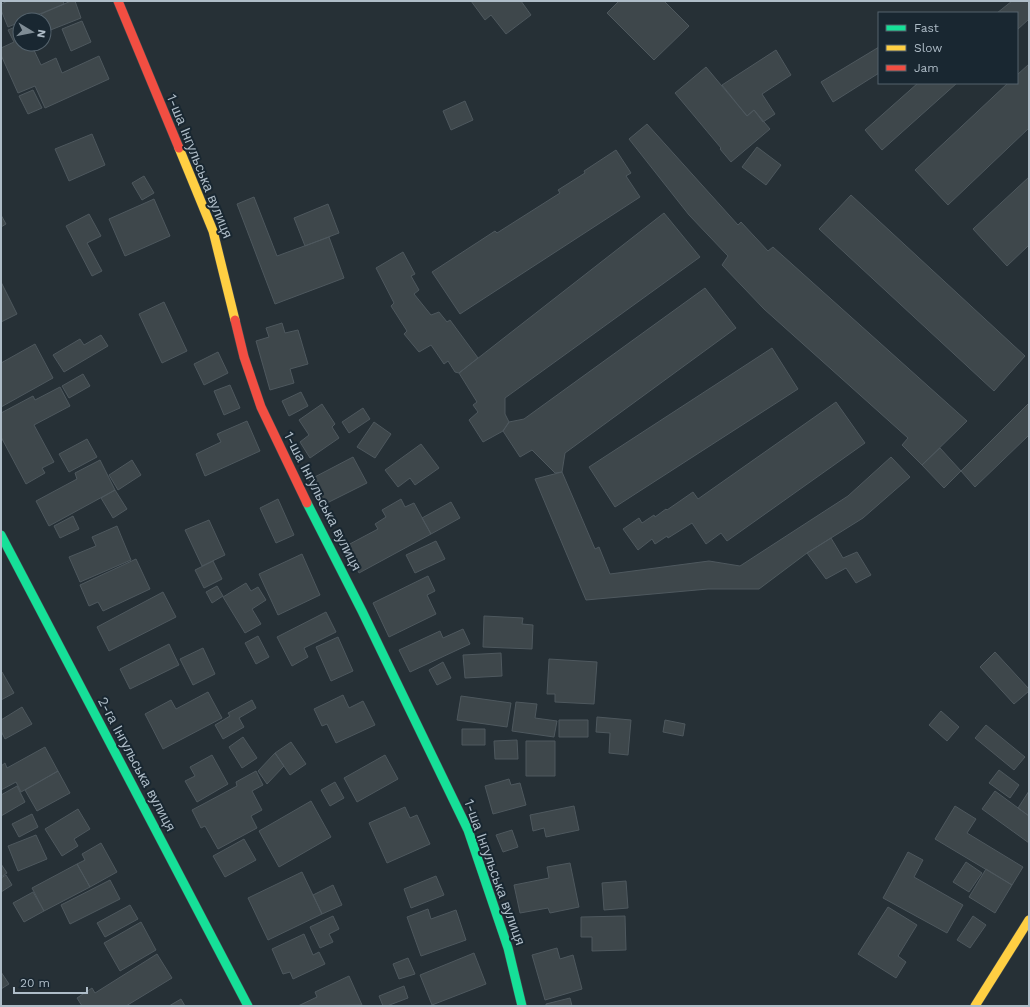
<svg xmlns="http://www.w3.org/2000/svg" width="1030" height="1007" viewBox="0 0 1030 1007" font-family="'Work Sans',sans-serif">
  <rect width="100%" height="100%" fill="#263036"/>
  <path fill="#3e474b" stroke="#4e585e" d="M 8,1 L 63,1 L 64,4 L 25,20 L 20,20 L 20,22 L 8,27 L 1,10 L 1,4 Z
    M 71,1 L 75,1 L 81,18 L 48,31 L 41,14 Z
    M 471,1 L 521,1 L 531,15 L 506,34 L 491,15 L 485,20 Z
    M 619,1 L 664,1 L 689,26 L 654,60 L 607,13 Z
    M 1012,1 L 1029,1 L 1029,19 L 1017,30 L 1017,13 L 997,13 Z
    M 82,21 L 91,42 L 71,51 L 62,29 Z
    M 20,25 L 20,44 L 31,44 L 41,65 L 56,58 L 62,73 L 99,56 L 109,79 L 45,108 L 35,86 L 18,93 L 1,55 L 1,48 L 14,42 L 8,30 Z
    M 879,47 L 879,73 L 833,102 L 821,82 Z
    M 776,50 L 791,75 L 762,94 L 775,114 L 763,122 L 754,110 L 747,116 L 722,85 Z
    M 1029,64 L 1029,128 L 948,205 L 915,170 L 1008,83 L 1017,83 L 1017,75 Z
    M 706,67 L 747,116 L 754,110 L 770,129 L 731,162 L 720,149 L 721,148 L 675,93 Z
    M 918,83 L 957,83 L 882,150 L 865,130 Z
    M 33,90 L 42,108 L 28,114 L 19,96 Z
    M 465,101 L 473,120 L 451,130 L 443,111 Z
    M 647,124 L 738,225 L 741,222 L 768,251 L 773,247 L 967,421 L 922,465 L 902,445 L 908,438 L 764,309 L 722,265 L 728,256 L 689,215 L 629,139 Z
    M 92,134 L 105,165 L 69,181 L 55,149 Z
    M 757,147 L 781,165 L 766,185 L 742,167 Z
    M 616,150 L 631,173 L 626,176 L 640,197 L 460,314 L 432,272 L 495,231 L 497,233 L 560,193 L 558,190 L 585,173 L 584,171 Z
    M 144,176 L 154,193 L 142,200 L 132,183 Z
    M 1029,177 L 1029,245 L 1007,266 L 973,229 Z
    M 851,195 L 1025,356 L 994,391 L 819,229 Z
    M 254,197 L 277,256 L 329,237 L 344,278 L 275,304 L 237,204 Z
    M 154,199 L 170,236 L 125,256 L 109,219 Z
    M 328,204 L 339,233 L 305,246 L 294,218 Z
    M 664,213 L 700,257 L 505,398 L 505,414 L 509,422 L 503,431 L 483,442 L 469,420 L 478,412 L 473,405 L 477,402 L 459,373 Z
    M 89,214 L 101,236 L 87,243 L 102,271 L 92,276 L 66,226 Z
    M 1,215 L 6,224 L 1,227 Z
    M 403,252 L 415,274 L 411,276 L 419,290 L 414,294 L 431,315 L 439,312 L 447,322 L 450,320 L 478,358 L 459,373 L 455,372 L 448,361 L 444,364 L 431,345 L 419,352 L 404,334 L 407,331 L 391,306 L 394,303 L 376,268 Z
    M 1,282 L 17,314 L 1,322 Z
    M 705,288 L 736,328 L 565,453 L 562,472 L 555,473 L 532,450 L 520,457 L 503,431 L 509,422 L 524,419 Z
    M 164,302 L 187,351 L 162,363 L 139,314 Z
    M 282,323 L 285,333 L 298,330 L 308,364 L 290,369 L 294,383 L 270,390 L 256,341 L 269,337 L 266,328 Z
    M 101,335 L 108,346 L 64,372 L 53,355 L 80,339 L 84,345 Z
    M 35,344 L 53,378 L 1,407 L 1,363 Z
    M 772,348 L 798,389 L 615,507 L 589,467 Z
    M 218,352 L 228,373 L 204,385 L 194,364 Z
    M 83,374 L 90,386 L 69,398 L 62,386 Z
    M 230,385 L 240,408 L 224,415 L 214,391 Z
    M 60,387 L 70,406 L 34,425 L 54,462 L 42,468 L 45,473 L 26,484 L 1,437 L 1,413 L 33,396 L 35,400 Z
    M 301,392 L 308,406 L 289,416 L 282,401 Z
    M 836,402 L 865,443 L 727,541 L 721,533 L 706,544 L 692,523 L 668,538 L 667,536 L 655,544 L 652,539 L 638,550 L 623,529 L 639,518 L 642,523 L 654,515 L 655,517 L 666,509 L 667,510 L 693,492 L 698,499 Z
    M 1029,403 L 1029,435 L 975,487 L 961,471 Z
    M 322,404 L 335,424 L 332,427 L 339,438 L 310,458 L 300,442 L 309,435 L 299,420 Z
    M 363,408 L 370,419 L 349,433 L 342,422 Z
    M 247,421 L 260,451 L 205,476 L 196,454 L 221,442 L 217,434 Z
    M 374,422 L 391,434 L 375,458 L 357,447 Z
    M 87,439 L 97,457 L 69,472 L 59,454 Z
    M 421,444 L 439,468 L 415,485 L 410,478 L 398,487 L 385,470 Z
    M 940,448 L 961,471 L 944,488 L 922,465 Z
    M 353,457 L 367,483 L 323,505 L 309,480 Z
    M 891,457 L 910,477 L 863,518 L 807,553 L 759,589 L 708,589 L 586,600 L 535,479 L 562,472 L 595,549 L 599,547 L 610,574 L 709,561 L 740,566 L 848,496 Z
    M 100,460 L 115,490 L 49,526 L 36,501 L 77,479 L 75,473 Z
    M 132,460 L 141,475 L 118,490 L 109,475 Z
    M 115,490 L 127,509 L 113,518 L 101,498 Z
    M 278,499 L 294,535 L 276,543 L 260,508 Z
    M 401,499 L 405,507 L 414,503 L 431,534 L 359,573 L 346,546 L 378,529 L 375,524 L 386,517 L 382,510 Z
    M 451,502 L 460,518 L 431,534 L 422,518 Z
    M 73,516 L 79,529 L 60,538 L 54,526 Z
    M 209,520 L 225,555 L 202,566 L 185,530 Z
    M 117,526 L 131,560 L 80,582 L 69,557 L 96,546 L 92,537 Z
    M 831,538 L 843,558 L 857,552 L 871,575 L 856,583 L 846,568 L 826,579 L 807,553 Z
    M 436,541 L 445,559 L 415,573 L 406,555 Z
    M 302,554 L 320,595 L 278,615 L 259,574 Z
    M 136,559 L 150,589 L 103,611 L 98,602 L 89,606 L 80,585 Z
    M 213,561 L 222,579 L 204,588 L 195,570 Z
    M 428,576 L 435,591 L 427,595 L 436,614 L 389,637 L 373,603 Z
    M 246,583 L 251,591 L 258,587 L 266,600 L 252,609 L 261,624 L 245,633 L 223,597 Z
    M 217,586 L 223,596 L 212,603 L 206,592 Z
    M 163,592 L 176,617 L 109,651 L 97,627 Z
    M 326,612 L 336,632 L 304,648 L 308,657 L 292,666 L 277,637 Z
    M 484,616 L 523,618 L 522,624 L 533,625 L 532,649 L 483,647 Z
    M 463,629 L 470,644 L 410,672 L 399,650 L 440,631 L 443,638 Z
    M 258,636 L 269,657 L 256,664 L 245,643 Z
    M 338,637 L 353,671 L 331,681 L 316,647 Z
    M 169,644 L 179,665 L 130,689 L 120,669 Z
    M 203,648 L 215,674 L 193,685 L 180,659 Z
    M 995,652 L 1029,689 L 1029,691 L 1014,704 L 980,667 Z
    M 501,653 L 502,676 L 465,678 L 463,655 Z
    M 549,659 L 597,662 L 594,704 L 555,702 L 555,694 L 547,694 Z
    M 443,662 L 451,678 L 437,685 L 429,670 Z
    M 2,672 L 14,693 L 1,700 L 1,673 Z
    M 208,692 L 222,718 L 163,749 L 145,714 L 171,700 L 176,709 Z
    M 343,695 L 349,708 L 363,701 L 375,725 L 336,743 L 327,724 L 322,726 L 314,709 Z
    M 461,696 L 511,703 L 507,727 L 457,720 Z
    M 252,700 L 256,708 L 239,718 L 244,727 L 223,739 L 215,725 L 230,716 L 228,713 Z
    M 516,702 L 537,704 L 535,718 L 557,721 L 554,737 L 512,731 Z
    M 22,707 L 32,724 L 5,739 L 1,731 L 1,720 Z
    M 941,711 L 959,727 L 947,741 L 929,725 Z
    M 597,717 L 631,720 L 628,755 L 609,753 L 610,733 L 596,732 Z
    M 559,720 L 588,720 L 588,737 L 559,737 Z
    M 665,720 L 685,724 L 683,736 L 663,732 Z
    M 986,725 L 1025,757 L 1014,770 L 975,738 Z
    M 462,729 L 485,729 L 485,745 L 462,745 Z
    M 243,737 L 257,758 L 242,768 L 229,747 Z
    M 517,740 L 518,759 L 495,759 L 494,741 Z
    M 526,741 L 555,741 L 555,776 L 526,776 Z
    M 291,742 L 306,764 L 290,775 L 275,753 Z
    M 45,747 L 58,771 L 21,792 L 16,782 L 1,790 L 1,766 L 5,763 L 7,768 Z
    M 275,753 L 284,766 L 267,784 L 258,771 Z
    M 212,755 L 228,784 L 197,802 L 185,781 L 195,776 L 190,767 Z
    M 385,755 L 398,779 L 357,802 L 344,778 Z
    M 999,770 L 1019,785 L 1010,798 L 989,783 Z
    M 58,771 L 70,793 L 37,811 L 25,790 Z
    M 256,771 L 263,785 L 252,791 L 262,810 L 251,816 L 257,828 L 218,849 L 205,826 L 201,828 L 192,810 L 237,786 L 236,782 Z
    M 509,779 L 511,785 L 520,783 L 526,805 L 493,814 L 485,786 Z
    M 335,782 L 344,798 L 330,806 L 321,790 Z
    M 17,786 L 25,802 L 1,816 L 1,795 Z
    M 995,791 L 1029,816 L 1029,843 L 982,809 Z
    M 1029,791 L 1029,816 L 1018,808 Z
    M 311,801 L 331,837 L 279,867 L 259,831 Z
    M 574,806 L 579,830 L 546,837 L 544,828 L 533,831 L 530,815 Z
    M 955,806 L 976,819 L 967,833 L 1023,867 L 1012,885 L 935,839 Z
    M 405,807 L 410,818 L 417,815 L 430,844 L 387,863 L 369,823 Z
    M 78,809 L 90,829 L 74,839 L 78,846 L 62,856 L 45,829 Z
    M 32,814 L 38,827 L 19,837 L 12,824 Z
    M 512,830 L 518,847 L 503,852 L 496,835 Z
    M 36,835 L 47,859 L 18,871 L 8,846 Z
    M 244,839 L 256,860 L 225,877 L 213,856 Z
    M 101,843 L 117,872 L 90,887 L 77,864 L 85,860 L 82,854 Z
    M 908,852 L 923,860 L 914,877 L 963,905 L 947,933 L 883,898 Z
    M 966,862 L 982,873 L 969,892 L 953,882 Z
    M 570,863 L 579,907 L 550,913 L 548,908 L 520,913 L 514,885 L 549,878 L 547,867 Z
    M 1,864 L 7,873 L 1,877 Z
    M 77,864 L 90,887 L 44,911 L 32,888 Z
    M 986,869 L 1012,885 L 995,913 L 969,897 Z
    M 302,872 L 322,914 L 268,940 L 248,898 Z
    M 6,875 L 12,885 L 1,892 L 1,878 Z
    M 436,876 L 444,895 L 411,908 L 404,889 Z
    M 110,880 L 120,899 L 70,924 L 61,905 Z
    M 626,881 L 628,908 L 604,910 L 602,883 Z
    M 333,885 L 342,905 L 322,914 L 313,895 Z
    M 33,892 L 44,911 L 24,922 L 13,903 Z
    M 130,905 L 138,919 L 105,937 L 97,923 Z
    M 888,907 L 917,925 L 898,956 L 906,962 L 896,978 L 858,954 Z
    M 428,909 L 431,919 L 456,910 L 466,940 L 421,956 L 407,917 Z
    M 333,916 L 339,929 L 329,934 L 333,942 L 320,948 L 310,927 Z
    M 625,916 L 626,950 L 592,951 L 592,937 L 581,937 L 581,917 Z
    M 973,916 L 986,925 L 970,948 L 957,940 Z
    M 141,922 L 156,950 L 120,971 L 104,943 Z
    M 304,934 L 313,955 L 319,952 L 325,964 L 293,979 L 290,972 L 283,974 L 272,949 Z
    M 557,948 L 560,959 L 573,955 L 582,989 L 545,1000 L 532,955 Z
    M 474,953 L 486,984 L 432,1005 L 420,975 Z
    M 157,954 L 172,978 L 126,1006 L 82,1006 L 77,998 L 92,988 L 95,993 Z
    M 408,958 L 415,974 L 399,979 L 393,964 Z
    M 1,972 L 9,984 L 1,989 Z
    M 349,976 L 362,1005 L 298,1006 L 317,997 L 315,992 Z
    M 404,986 L 408,998 L 387,1006 L 383,1006 L 379,996 Z
    M 570,998 L 572,1006 L 546,1006 L 546,1004 Z
    M 181,999 L 185,1006 L 169,1006 Z"/>
  <g fill="none" stroke-linecap="round" stroke-linejoin="round">
    <g stroke="#454c50" stroke-width="10">
      <path id="fast" d="M 307,503 L 362,611 L 468,830 L 508,948 L 522,1006
        M 1,535 L 248,1006"/>
    </g>
    <g stroke="#454c50" stroke-width="10">
      <path id="slow" d="M 179,148 L 213,231 L 235,320
        M 975,1006 L 1029,920"/>
    </g>
    <g stroke="#454c50" stroke-width="10">
      <path id="jam" d="M 118,1 L 179,148
        M 235,320 L 244,357 L 261,407 L 307,503"/>
    </g>
    <use href="#fast" stroke="#16e098" stroke-width="9"/>
    <use href="#slow" stroke="#ffcf43" stroke-width="9"/>
    <use href="#jam" stroke="#f24e42" stroke-width="9"/>
  </g>
  <g text-anchor="middle" stroke-width="4" stroke-linejoin="round" paint-order="stroke">
    <g font-size="14" fill="#afbdc8" stroke="#192731">
      <text transform="translate(200 166) rotate(68)" y="5">1-ша Інгульська вулиця</text>
      <text transform="translate(323 501) rotate(63)" y="5">1-ша Інгульська вулиця</text>
      <text transform="translate(137 764) rotate(62)" y="5">2-га Інгульська вулиця</text>
      <text transform="translate(495 872) rotate(70)" y="5">1-ша Інгульська вулиця</text>
    </g>
  </g>
  <rect width="1030" height="1007" fill="none" stroke="#afbdc8" stroke-width="4"/>
  <rect x="878" y="12" width="140" height="72" fill="#192731" stroke="#55636d"/>
  <rect x="886" y="25" width="20" height="6" fill="#16e098" stroke="#55636d"/>
  <text x="914" y="32" font-size="12" fill="#afbdc8">Fast</text>
  <rect x="886" y="45" width="20" height="6" fill="#ffcf43" stroke="#55636d"/>
  <text x="914" y="52" font-size="12" fill="#afbdc8">Slow</text>
  <rect x="886" y="65" width="20" height="6" fill="#f24e42" stroke="#55636d"/>
  <text x="914" y="72" font-size="12" fill="#afbdc8">Jam</text>
  <g transform="translate(32 32) rotate(100)"><circle r="19" fill="#192731" stroke="#55636d"/>
  <path d="M0-3L7 15L0 10L-7 15Z" fill="#7f8c95"/>
  <text y="-6" font-size="11" font-weight="bold" text-anchor="middle" fill="#afbdc8">N</text>
  </g>
  <path d="M14 987v6h73v-6" fill="none" stroke="#afbdc8" stroke-width="2"/>
  <text x="20" y="987" font-size="12" fill="#afbdc8" stroke="#192731" stroke-width="3" paint-order="stroke">20 m</text>
</svg>
